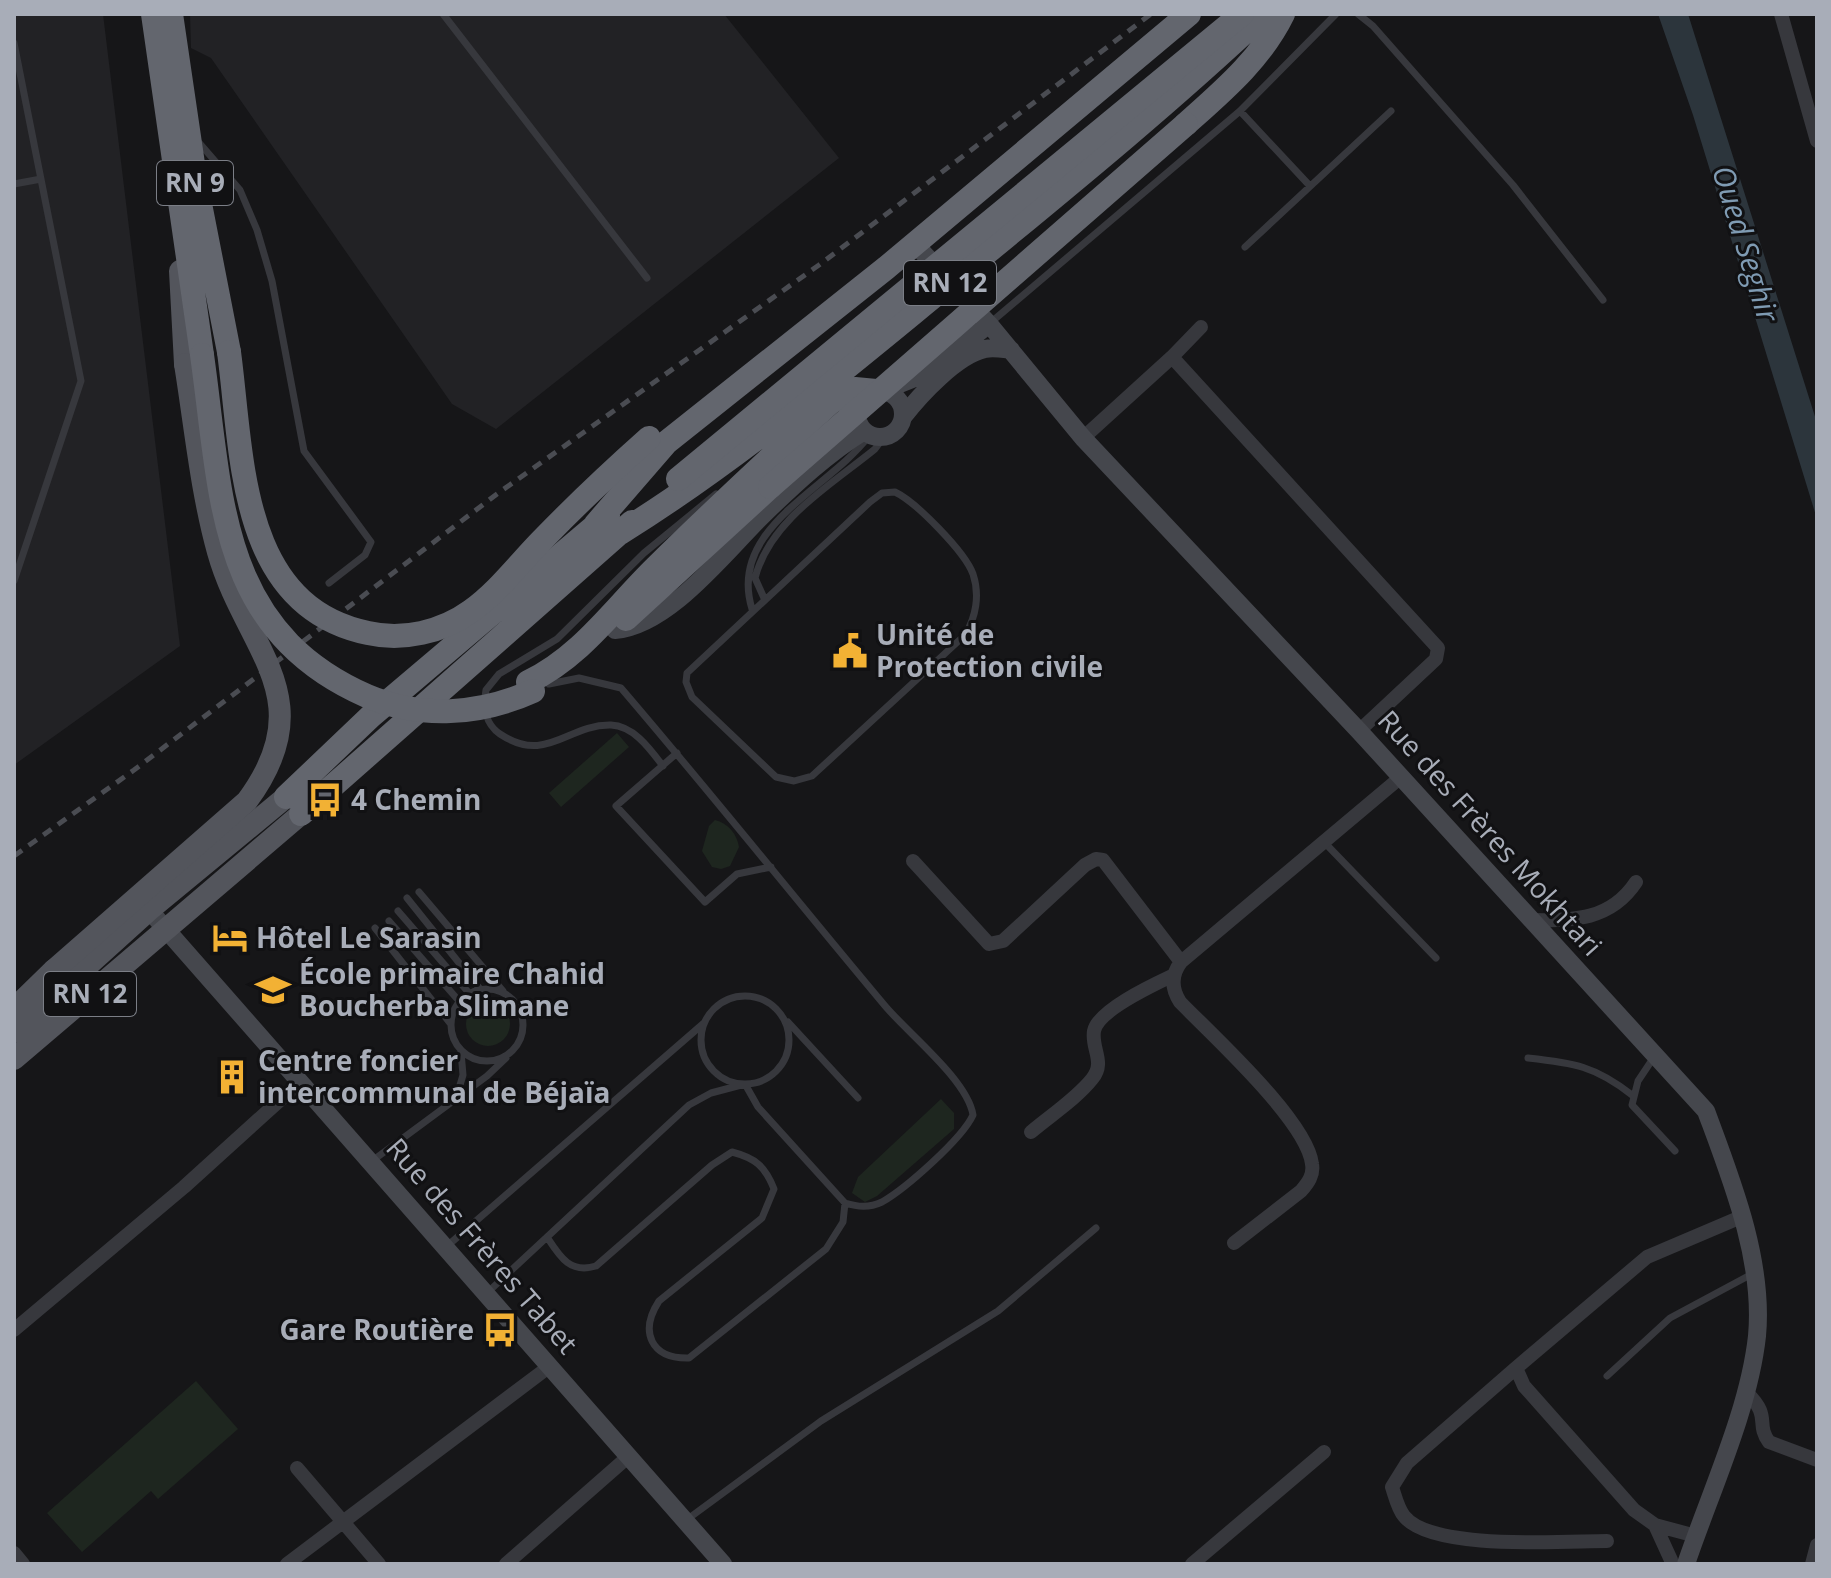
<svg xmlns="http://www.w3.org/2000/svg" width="1831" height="1578" viewBox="0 0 1831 1578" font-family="'Open Sans',sans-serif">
  <rect width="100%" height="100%" fill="#161618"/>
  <path fill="#222225" d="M 14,14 L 103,14 L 180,646 L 14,765 Z
    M 190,14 L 724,14 L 839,158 L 496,429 L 452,404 L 211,58 L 191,48 Z"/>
  <path fill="#1e261f" d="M 617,733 L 629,747 L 561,807 L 549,793 Z
    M 715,820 C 728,823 737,834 739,847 L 730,866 L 721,869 L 712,867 L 702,851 L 709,826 Z
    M466 1024a22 22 0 1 1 44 0a22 22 0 1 1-44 0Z
    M 941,1099 L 954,1113 L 954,1129 L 877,1196 L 865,1202 L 852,1193 L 858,1177 Z
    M 196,1381 L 238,1429 L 158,1499 L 151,1491 L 82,1552 L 47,1513 Z"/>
  <path fill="#2c353c" d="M 1658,14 L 1688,14 L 1817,423 L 1817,519 L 1693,115 Z"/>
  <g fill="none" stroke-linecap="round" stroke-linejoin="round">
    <path stroke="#37383d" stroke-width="7" d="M 443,14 L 647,278
      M 1358,14 L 1373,26 L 1513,185 L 1603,300
      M 14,43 L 81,381 L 14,581
      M 1240,111 L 1310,186
      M 195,138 L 240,190 L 257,230 L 272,281 L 304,451 L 371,542 L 365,555 L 329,583
      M 14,184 L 41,179
      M 1245,247 L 1391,111
      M 989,324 L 1240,111 L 1336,14
      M 895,492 C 916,502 965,552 973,574 C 980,595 976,617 965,635 L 812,776 L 794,781 L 776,777 L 692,697 L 686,682 L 687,673 L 870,502 L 882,493 Z
      M 764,598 L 755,578 C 770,520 831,485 875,449 L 884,437
      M 752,609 C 727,528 828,490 869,436
      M 677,753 L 616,806 L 705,902 L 737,874 L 771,867
      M 663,766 C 650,749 634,726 611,725 C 567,724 547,765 500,734 C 485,724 483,706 486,690 L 499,674 L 557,639 L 644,553 L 716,494
      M 1324,842 L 1436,958
      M 419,892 L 503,991
      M 407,898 L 480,989
      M 398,911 L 469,993
      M 389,921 L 459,1001
      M 375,928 L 450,1023
      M451 1025a36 36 0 1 1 72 0a36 36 0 1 1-72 0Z
      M701 1040a44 44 0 1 1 88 0a44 44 0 1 1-88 0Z
      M 788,1022 L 858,1098
      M 1654,1057 L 1638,1081 L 1632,1105 L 1675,1151
      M 1528,1058 C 1574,1063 1595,1066 1632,1095
      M 457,1095 L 463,1075 L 461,1052
      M 372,1161 L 487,1076 L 506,1058
      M 547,1237 C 560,1257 570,1274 596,1266 L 712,1165 L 732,1152 C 755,1158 765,1166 774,1189 L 762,1218 L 659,1301 C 639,1332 651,1359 689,1358 L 826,1249 L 843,1222 L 845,1203
      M 446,1247 L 704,1023
      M 488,1292 L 689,1105 L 711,1093 L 745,1084 L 758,1107 L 845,1203 C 858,1207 869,1208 882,1202 C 905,1189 962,1139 973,1115 C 968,1081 910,1035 886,1007 C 797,901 711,793 621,688 L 579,678 L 549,684
      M 1607,1376 L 1670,1318 L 1752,1274
      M 685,1521 L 821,1421 L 998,1311 L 1096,1228"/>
    <path stroke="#37383d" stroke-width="14" d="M 1781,14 L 1817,141
      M 1201,327 L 1172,357 L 1438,648 L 1436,659 L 1359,731
      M 1083,438 L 1172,357
      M 913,861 L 989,944 L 1003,941 L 1085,865 L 1096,859 L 1103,860 L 1181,962
      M 1532,920 C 1573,921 1611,920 1636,882
      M 1031,1132 C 1051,1115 1076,1099 1092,1079 C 1106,1062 1091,1049 1094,1031 C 1098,1010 1155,984 1174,975
      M 1234,1243 L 1301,1191 C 1308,1183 1314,1175 1312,1164 C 1307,1121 1212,1035 1180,1002 C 1171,988 1171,975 1181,962 L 1401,777
      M 14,1330 L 184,1187 L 301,1081
      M 1516,1368 L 1407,1463 L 1392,1487 C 1395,1496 1398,1509 1404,1516 C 1431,1551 1564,1541 1607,1541
      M 1747,1393 C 1772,1417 1755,1423 1769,1442 L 1817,1460
      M 297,1468 L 379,1564
      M 1655,1525 L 1671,1560
      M 1696,1536 L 1655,1525 L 1634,1510 L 1524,1386 L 1516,1368 L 1647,1257 L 1741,1217
      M 14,1553 L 23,1564
      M 287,1564 L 550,1366
      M 506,1564 L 629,1456
      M 1192,1564 L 1324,1452
      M 1812,1564 L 1817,1545"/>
    <path stroke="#45474d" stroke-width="18" d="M 915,244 L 989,324 L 1083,438 L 1359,731 L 1706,1111 C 1732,1181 1764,1261 1757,1336 C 1749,1410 1710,1493 1686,1564
      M 885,390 L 930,372 L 989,324
      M857 414a23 23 0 1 1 46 0a23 23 0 1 1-46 0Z
      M 903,417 C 920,395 957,355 985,349 C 993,347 1003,349 1011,350
      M 615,630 C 669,626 726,551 764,514 C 795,484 827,454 864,431
      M 149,910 L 723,1564"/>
    <path stroke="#53555c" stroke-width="22" d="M 180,271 L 185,364
      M 14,1009 L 54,970
      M 14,1032 L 149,910 L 286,797
      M 14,1059 L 301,814"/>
    <path stroke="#63666e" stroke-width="24" d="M 153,14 L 202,355
      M 171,14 L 193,164
      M 1186,124 C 1223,91 1261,59 1283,14
      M 194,173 L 229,352
      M 595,525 L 667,442 L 886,268 L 1189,14
      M 620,533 C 736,461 840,373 945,287 C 1053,198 1162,110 1264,14
      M 626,619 L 770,487
      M 528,682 C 581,657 615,607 656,567 C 713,511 772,456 831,402 L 855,389 L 876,391
      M 286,797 L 371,716 L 608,515
      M 301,814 L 632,522"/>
    <path stroke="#4a4c52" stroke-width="5" stroke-dasharray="10 8" stroke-linecap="butt" d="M 14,856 L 134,770 L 497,494 L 819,265 L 1151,14"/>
    <path stroke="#53555c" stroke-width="22" d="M 54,970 L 247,801 C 324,697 245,649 218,552 C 201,491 195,426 185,364"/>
    <path stroke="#63666e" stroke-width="24" d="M 229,352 C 243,456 238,606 368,633 C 403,641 442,632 471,611 C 499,591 520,562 544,538 C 578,503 613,470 649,438
      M 202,355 C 222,496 217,630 367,696 C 421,719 480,715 533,691
      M 678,479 L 1242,14
      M 770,487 L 1186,124"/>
  </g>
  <defs>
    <g id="civic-bare" transform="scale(2.76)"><path d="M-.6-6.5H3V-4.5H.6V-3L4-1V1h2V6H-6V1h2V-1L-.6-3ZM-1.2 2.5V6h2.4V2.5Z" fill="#f2b134" stroke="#111113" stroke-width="2.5" paint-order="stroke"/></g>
    <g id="bus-bare" transform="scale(2.76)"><path d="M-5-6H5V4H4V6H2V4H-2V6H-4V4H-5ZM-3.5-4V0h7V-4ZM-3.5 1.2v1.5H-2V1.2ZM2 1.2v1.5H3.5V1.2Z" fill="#f2b134" stroke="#111113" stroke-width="2.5" paint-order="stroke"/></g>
    <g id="hotel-bare" transform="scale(2.76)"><path d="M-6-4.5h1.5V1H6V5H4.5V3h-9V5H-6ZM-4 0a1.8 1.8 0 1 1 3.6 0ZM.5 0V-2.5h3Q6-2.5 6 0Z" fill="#f2b134" stroke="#111113" stroke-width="2.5" paint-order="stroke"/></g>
    <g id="school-bare" transform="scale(2.76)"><path d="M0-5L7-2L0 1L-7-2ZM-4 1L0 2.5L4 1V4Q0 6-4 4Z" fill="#f2b134" stroke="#111113" stroke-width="2.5" paint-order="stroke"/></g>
    <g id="building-bare" transform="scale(2.76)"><path d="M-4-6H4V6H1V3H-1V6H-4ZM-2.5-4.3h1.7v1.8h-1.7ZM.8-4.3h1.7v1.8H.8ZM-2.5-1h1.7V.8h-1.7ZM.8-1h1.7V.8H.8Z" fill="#f2b134" stroke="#111113" stroke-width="2.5" paint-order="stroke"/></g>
  </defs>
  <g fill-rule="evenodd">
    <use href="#civic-bare" x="850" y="651"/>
    <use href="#bus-bare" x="325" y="800"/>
    <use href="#hotel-bare" x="230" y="938"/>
    <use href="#school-bare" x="273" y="990"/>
    <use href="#building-bare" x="232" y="1077"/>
    <use href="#bus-bare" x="500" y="1330"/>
  </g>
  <g text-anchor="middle" stroke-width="6" stroke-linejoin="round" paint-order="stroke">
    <g fill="#111113" stroke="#7b7e86" stroke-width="2">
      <rect x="157" y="161" width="76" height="44" rx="6"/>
      <rect x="904" y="261" width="92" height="44" rx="6"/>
      <rect x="44" y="972" width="92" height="44" rx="6"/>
    </g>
    <g font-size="26" font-weight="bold" fill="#a8adb8">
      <text x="195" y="192">RN 9</text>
      <text x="950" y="292">RN 12</text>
      <text x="90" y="1003">RN 12</text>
    </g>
    <g font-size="28" font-weight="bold" fill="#a8adb8" stroke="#111113" text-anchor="start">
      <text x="876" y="645">Unité de<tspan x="876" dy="32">Protection civile</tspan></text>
      <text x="351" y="810">4 Chemin</text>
      <text x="256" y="948">Hôtel Le Sarasin</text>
      <text x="299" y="984">École primaire Chahid<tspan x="299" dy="32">Boucherba Slimane</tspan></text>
      <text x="258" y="1071">Centre foncier<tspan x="258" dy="32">intercommunal de Béjaïa</tspan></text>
      <text x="474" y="1340" text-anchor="end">Gare Routière</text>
    </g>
    <g font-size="28" fill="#a8adb8" stroke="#111113">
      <text transform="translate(1490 833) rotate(48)" y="10">Rue des Frères Mokhtari</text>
      <text transform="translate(482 1246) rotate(49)" y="10">Rue des Frères Tabet</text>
    </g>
    <g font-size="30" font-style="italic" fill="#7f9bb3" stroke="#111113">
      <text transform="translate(1745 244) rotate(73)" y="10">Oued Seghir</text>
    </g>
  </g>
  <rect width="1831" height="1578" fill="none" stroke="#a8adb8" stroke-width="32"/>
</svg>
